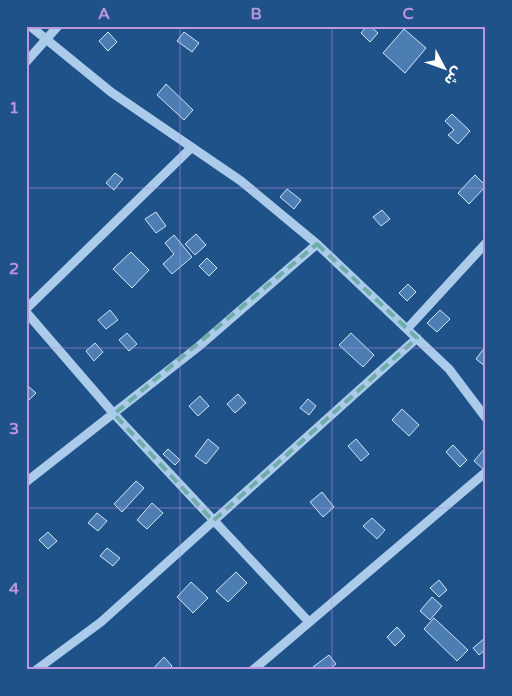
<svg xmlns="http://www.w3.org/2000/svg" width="512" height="696" viewBox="0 0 512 696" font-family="'Varela Round','Noto Sans Arabic',sans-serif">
  <rect width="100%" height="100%" fill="#20528a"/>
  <path fill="#4c7eb3" stroke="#d0e4f8" d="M 367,26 L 370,26 L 378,33 L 370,42 L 361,33 Z
    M 404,29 L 426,48 L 405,73 L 383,53 Z
    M 108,32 L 117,42 L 108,51 L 99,41 Z
    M 184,32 L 199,43 L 192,52 L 177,41 Z
    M 166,84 L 193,110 L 184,120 L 157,95 Z
    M 452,114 L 470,131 L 458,144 L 448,135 L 454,130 L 445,121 Z
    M 115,173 L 123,179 L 114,190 L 106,183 Z
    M 475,175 L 486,186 L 469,204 L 458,193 Z
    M 287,189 L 301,200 L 294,209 L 280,197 Z
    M 382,210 L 390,219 L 381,226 L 373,217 Z
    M 156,212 L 166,226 L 156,233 L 145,219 Z
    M 196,234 L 206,245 L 195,255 L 185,244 Z
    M 174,235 L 192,257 L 172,274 L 163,264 L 174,254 L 165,243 Z
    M 131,252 L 149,270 L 132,288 L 113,269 Z
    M 207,258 L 217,268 L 209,276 L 199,266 Z
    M 408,284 L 416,292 L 407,301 L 399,293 Z
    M 110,310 L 118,320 L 106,329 L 98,320 Z
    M 440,310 L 450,319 L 437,332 L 427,323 Z
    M 127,333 L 137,344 L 129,351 L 119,340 Z
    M 351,333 L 374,355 L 363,367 L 339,345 Z
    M 95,343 L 103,352 L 94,361 L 86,351 Z
    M 485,347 L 486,348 L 486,367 L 476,359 Z
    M 29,387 L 36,393 L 26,403 L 26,389 Z
    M 238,394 L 246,403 L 235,413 L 227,404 Z
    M 200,396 L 209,406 L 198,416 L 189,406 Z
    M 308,399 L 316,406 L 309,415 L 300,408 Z
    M 402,409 L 419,425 L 409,436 L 392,420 Z
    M 208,439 L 219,448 L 206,464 L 195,456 Z
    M 356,439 L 369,454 L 361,461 L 348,446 Z
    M 453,445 L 467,460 L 460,467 L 446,452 Z
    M 486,447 L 486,465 L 483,469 L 474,461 Z
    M 168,449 L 180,460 L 175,465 L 163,454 Z
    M 136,481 L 144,488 L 122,512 L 114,504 Z
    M 322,492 L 334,507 L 323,517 L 310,502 Z
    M 152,503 L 163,513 L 147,529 L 137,520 Z
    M 97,513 L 107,521 L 98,531 L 88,523 Z
    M 372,518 L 385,530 L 377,539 L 363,526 Z
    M 48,532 L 57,541 L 48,549 L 39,540 Z
    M 107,548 L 120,558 L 113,566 L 100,556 Z
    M 236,572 L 247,583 L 228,602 L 216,591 Z
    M 439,580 L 447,590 L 439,597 L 430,588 Z
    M 191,582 L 208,598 L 193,613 L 177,597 Z
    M 432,597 L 442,606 L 430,620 L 420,611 Z
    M 434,618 L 468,650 L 457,661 L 424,629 Z
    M 397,627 L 405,636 L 395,646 L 387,637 Z
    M 486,637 L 486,649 L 479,655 L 473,648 Z
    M 329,655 L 336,664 L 329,670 L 316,670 L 313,667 Z
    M 164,657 L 172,666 L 168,670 L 152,670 Z"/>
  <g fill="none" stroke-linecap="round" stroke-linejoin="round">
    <path stroke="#abcbeb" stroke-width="9" d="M 30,26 L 111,92 L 241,181 L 317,244 L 449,369 L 486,418
      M 26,62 L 58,26
      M 26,309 L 191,148
      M 26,312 L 114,414 L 309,622
      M 407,329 L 486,243
      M 26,482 L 198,347 L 317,244
      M 36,670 L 101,622 L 417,338
      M 253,670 L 486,472"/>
  </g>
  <path fill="none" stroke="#6fada8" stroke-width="4" stroke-dasharray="10 6" stroke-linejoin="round" d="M 317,244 L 417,338 L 213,521 L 114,414 Z"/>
  <path fill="none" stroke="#bd96df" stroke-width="1" stroke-opacity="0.55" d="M 180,26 L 180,670M 332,26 L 332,670M 26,188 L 486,188M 26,348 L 486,348M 26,508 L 486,508"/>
  <rect width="512" height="696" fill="none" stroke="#20528a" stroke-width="55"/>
  <g transform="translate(444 68) rotate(131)" stroke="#20528a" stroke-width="4" paint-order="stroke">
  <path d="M0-4L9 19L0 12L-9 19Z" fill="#ffffff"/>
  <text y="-8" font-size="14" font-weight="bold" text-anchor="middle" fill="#ffffff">ش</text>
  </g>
  <rect x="28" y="28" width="456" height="640" fill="none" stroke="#bd96df" stroke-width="2"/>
  <g font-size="16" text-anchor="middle" font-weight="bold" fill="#bd96df">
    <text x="104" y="19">A</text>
    <text x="256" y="19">B</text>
    <text x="408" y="19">C</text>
    <text x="14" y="113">1</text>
    <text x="14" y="274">2</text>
    <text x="14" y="434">3</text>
    <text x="14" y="594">4</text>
  </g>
</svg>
